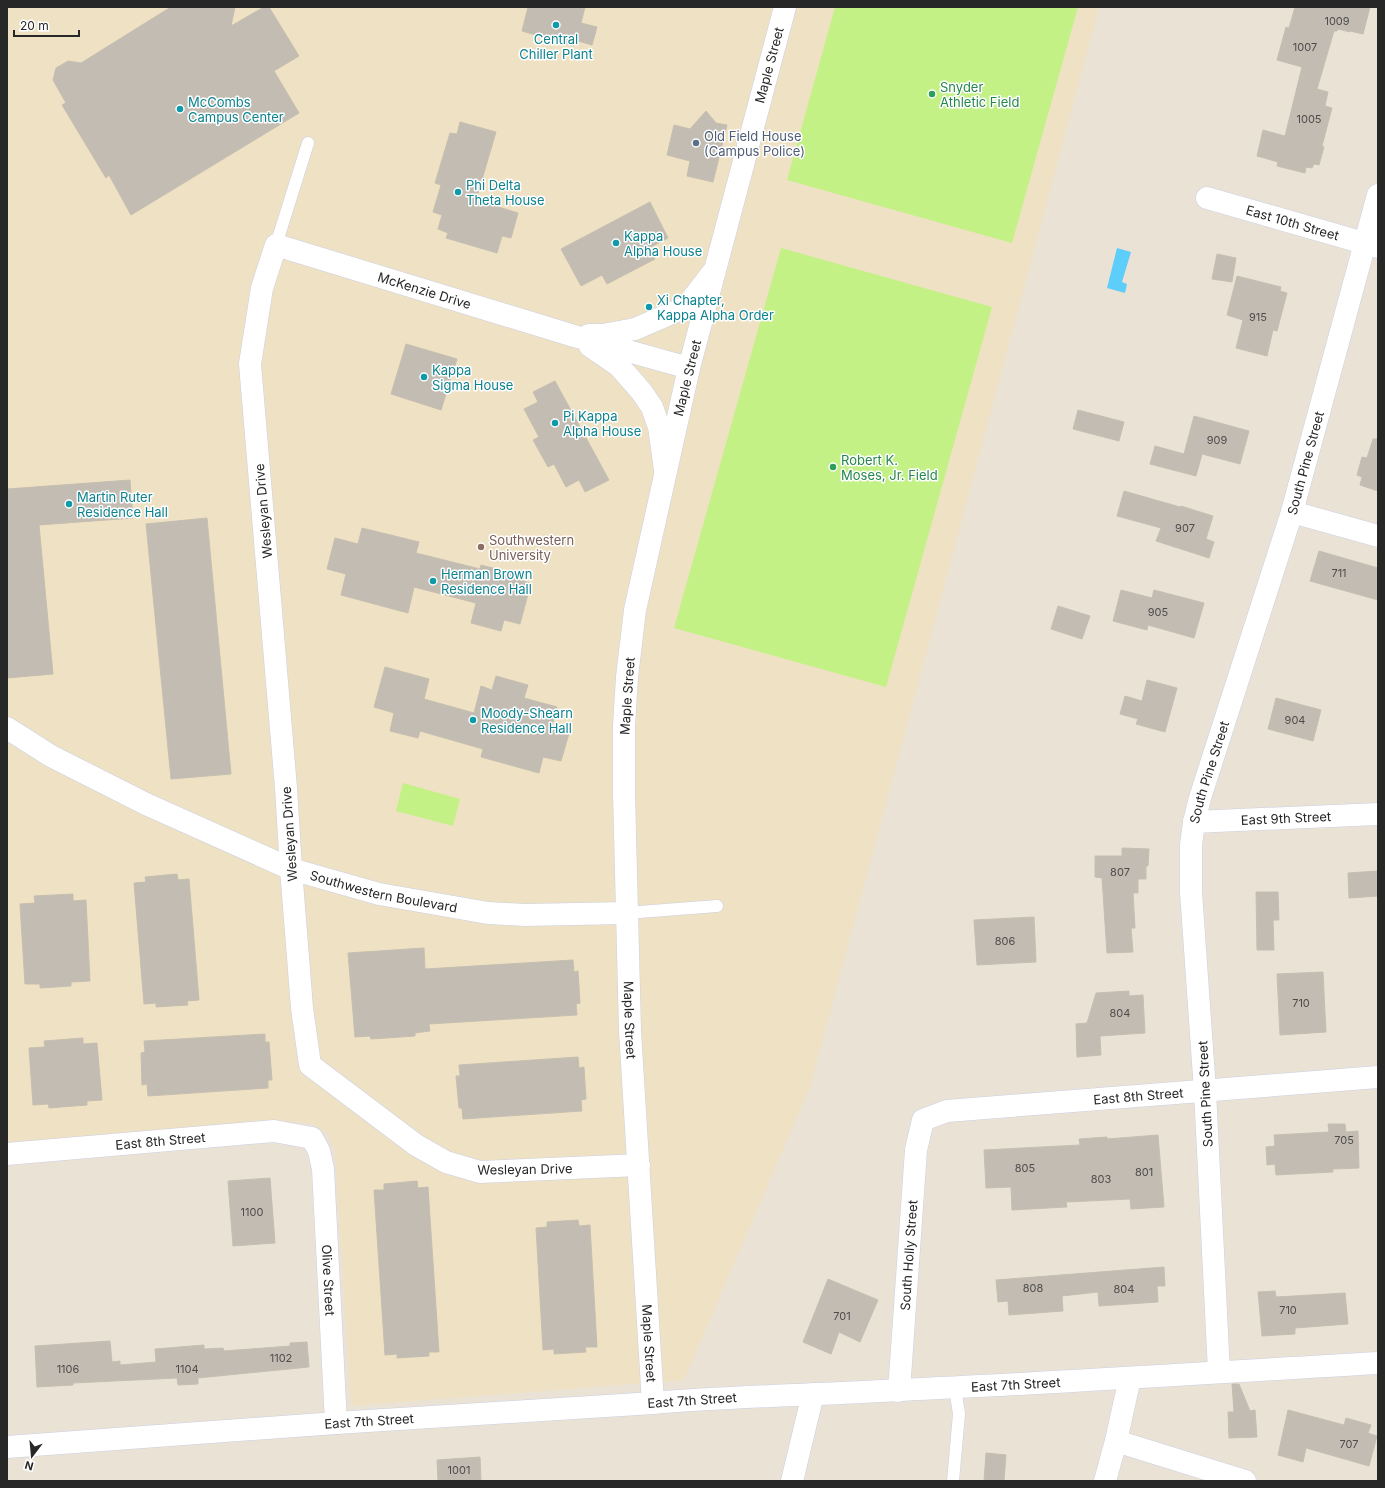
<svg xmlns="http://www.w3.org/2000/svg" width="1385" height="1488" viewBox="0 0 1385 1488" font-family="Inter,sans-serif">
  <rect width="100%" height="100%" fill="#ebe2d6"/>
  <path fill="#efe1c3" d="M 7,7 L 1099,7 L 810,1087 L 684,1380 L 351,1406 L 335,1151 L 328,1134 L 313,1124 L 296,1122 L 7,1143 Z"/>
  <path fill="#c3f186" d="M 835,7 L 1078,7 L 1012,243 L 787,180 Z
    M 781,248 L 992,307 L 886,687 L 674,628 Z
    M 403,783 L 460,799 L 453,826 L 396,811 Z"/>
  <path fill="#5dcef9" d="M 1117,248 L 1131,252 L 1122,282 L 1127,284 L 1125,293 L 1107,288 Z"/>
  <path fill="#c2bcb3" stroke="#c6bfb0" d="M 171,7 L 235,7 L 231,26 L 264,7 L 269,7 L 299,56 L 274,71 L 299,113 L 131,215 L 109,175 L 106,178 L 62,105 L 66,103 L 53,80 L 56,68 L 68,61 L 81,63 Z
    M 528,7 L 585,7 L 581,23 L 597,27 L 592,45 L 575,40 L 574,46 L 522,31 Z
    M 1295,7 L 1370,7 L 1363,34 L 1350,31 L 1350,32 L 1338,29 L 1337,31 L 1334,31 L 1317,89 L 1328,92 L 1325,106 L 1332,108 L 1322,146 L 1324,147 L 1319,165 L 1314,164 L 1312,168 L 1306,167 L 1305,173 L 1277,166 L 1278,162 L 1257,156 L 1263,130 L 1285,136 L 1302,67 L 1277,60 L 1286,27 L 1289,28 Z
    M 706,111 L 716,123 L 727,125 L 713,182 L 687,176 L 690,161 L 667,155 L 674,125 L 690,129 Z
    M 460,122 L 496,132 L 476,200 L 518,213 L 511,238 L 502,236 L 497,253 L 446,238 L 448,233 L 438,229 L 442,215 L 433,212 L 441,185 L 435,183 L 450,133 L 457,134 Z
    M 650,202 L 668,238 L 649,248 L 655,259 L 607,284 L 602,275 L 581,286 L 561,249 Z
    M 1217,254 L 1236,258 L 1232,282 L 1212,279 Z
    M 1237,276 L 1281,287 L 1280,291 L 1287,293 L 1277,331 L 1273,330 L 1267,356 L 1236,348 L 1243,320 L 1227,315 Z
    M 406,344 L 457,359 L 441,410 L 391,394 Z
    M 555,381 L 609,480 L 585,492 L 579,480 L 566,487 L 554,464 L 548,467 L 533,440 L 539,437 L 524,409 L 538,402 L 533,392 Z
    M 1078,410 L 1124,422 L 1119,441 L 1073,429 Z
    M 1194,416 L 1249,431 L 1240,464 L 1202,454 L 1196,476 L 1150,464 L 1155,446 L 1184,454 Z
    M 1373,439 L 1378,439 L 1378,491 L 1360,485 L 1362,477 L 1357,475 L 1362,457 L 1367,458 Z
    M 130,480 L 133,518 L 39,525 L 53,674 L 7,678 L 7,489 Z
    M 1124,491 L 1180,507 L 1181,506 L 1213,516 L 1206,539 L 1214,542 L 1209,558 L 1156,541 L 1161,528 L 1117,516 Z
    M 207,518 L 231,774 L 171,779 L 146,524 Z
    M 362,528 L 419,542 L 416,553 L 480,569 L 481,565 L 512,573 L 511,578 L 531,583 L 520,624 L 504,620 L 501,631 L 471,623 L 476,603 L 414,587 L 408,613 L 341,595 L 346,574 L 327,569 L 335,538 L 358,544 Z
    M 1319,551 L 1378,568 L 1378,600 L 1310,581 Z
    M 1121,590 L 1152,598 L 1154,590 L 1204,603 L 1194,638 L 1148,625 L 1147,630 L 1113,621 Z
    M 1058,606 L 1090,616 L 1082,639 L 1051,629 Z
    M 385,667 L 429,679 L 424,699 L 474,713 L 481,686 L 492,690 L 496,676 L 528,685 L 524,698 L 557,707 L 552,726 L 570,730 L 561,761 L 543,757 L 539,773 L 481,757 L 483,749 L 420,731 L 418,738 L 390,731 L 394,713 L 374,707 Z
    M 1147,680 L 1177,688 L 1165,732 L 1136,724 L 1138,719 L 1120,714 L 1125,696 L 1142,701 Z
    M 1276,698 L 1321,710 L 1313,741 L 1268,729 Z
    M 1122,848 L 1149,849 L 1148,866 L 1146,866 L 1146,879 L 1138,879 L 1138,893 L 1133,893 L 1135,928 L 1131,928 L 1133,952 L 1107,953 L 1102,878 L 1095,877 L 1095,856 L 1122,856 Z
    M 1378,871 L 1378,896 L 1349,898 L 1348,873 Z
    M 177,874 L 178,880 L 189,879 L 199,1000 L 187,1001 L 188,1005 L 156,1007 L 156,1003 L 144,1004 L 134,883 L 146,882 L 145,877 Z
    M 1256,892 L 1278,892 L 1279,920 L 1273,920 L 1274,950 L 1257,950 Z
    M 73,894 L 73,901 L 86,900 L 90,981 L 71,982 L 71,986 L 40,988 L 40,984 L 25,984 L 20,904 L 35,903 L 34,896 Z
    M 1034,917 L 1036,962 L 977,965 L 974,920 Z
    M 424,948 L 425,969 L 573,960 L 574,972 L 578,971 L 580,1003 L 576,1004 L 577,1015 L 429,1024 L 430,1031 L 415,1033 L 415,1036 L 371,1039 L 370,1036 L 355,1037 L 348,953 Z
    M 1323,972 L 1326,1032 L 1280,1035 L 1277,974 Z
    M 1129,991 L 1129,996 L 1143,995 L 1145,1033 L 1100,1036 L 1101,1055 L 1077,1057 L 1076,1024 L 1087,1023 L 1096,993 Z
    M 265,1034 L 265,1042 L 269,1042 L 272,1080 L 268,1080 L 268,1088 L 148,1096 L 147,1084 L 142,1085 L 141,1053 L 145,1052 L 144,1041 Z
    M 83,1038 L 83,1044 L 97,1043 L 102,1100 L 87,1101 L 87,1105 L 49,1108 L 48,1104 L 33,1105 L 29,1048 L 45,1047 L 44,1041 Z
    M 578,1057 L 579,1068 L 584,1067 L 586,1099 L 581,1100 L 582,1111 L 463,1119 L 462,1108 L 459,1108 L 456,1076 L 460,1076 L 459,1065 Z
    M 1328,1124 L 1345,1124 L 1346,1132 L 1358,1131 L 1359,1168 L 1333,1169 L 1333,1172 L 1276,1175 L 1275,1164 L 1267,1165 L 1266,1147 L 1275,1146 L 1274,1135 L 1329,1132 Z
    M 1158,1135 L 1164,1207 L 1131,1209 L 1130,1199 L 1066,1202 L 1067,1207 L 1012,1210 L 1011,1187 L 986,1188 L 984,1150 L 1080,1145 L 1079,1139 L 1107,1137 L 1107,1139 Z
    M 270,1178 L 275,1243 L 233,1246 L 228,1181 Z
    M 417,1181 L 418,1188 L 428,1187 L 439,1352 L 429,1352 L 429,1356 L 397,1358 L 397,1354 L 385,1355 L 374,1190 L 384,1190 L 384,1184 Z
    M 578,1220 L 579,1226 L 590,1225 L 597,1347 L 585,1347 L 586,1352 L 554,1354 L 554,1349 L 543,1350 L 536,1228 L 547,1227 L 547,1222 Z
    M 1164,1267 L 1165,1286 L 1157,1286 L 1158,1302 L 1099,1306 L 1098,1292 L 1062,1296 L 1063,1311 L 1009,1315 L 1008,1301 L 998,1302 L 996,1280 Z
    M 828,1279 L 878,1300 L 860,1342 L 839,1332 L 831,1354 L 803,1342 Z
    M 1275,1291 L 1276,1297 L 1345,1293 L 1348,1324 L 1295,1328 L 1295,1334 L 1262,1336 L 1258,1292 Z
    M 110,1341 L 112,1362 L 120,1361 L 120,1365 L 156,1362 L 155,1349 L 204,1345 L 204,1349 L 223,1348 L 224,1351 L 290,1346 L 290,1343 L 307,1342 L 309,1367 L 198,1378 L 198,1384 L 178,1385 L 177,1378 L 73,1383 L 73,1385 L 37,1387 L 35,1346 Z
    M 1232,1384 L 1239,1384 L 1250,1411 L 1255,1410 L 1257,1437 L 1229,1438 L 1228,1412 L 1234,1412 Z
    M 1288,1410 L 1344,1425 L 1346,1418 L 1371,1425 L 1368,1433 L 1377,1436 L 1369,1466 L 1306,1448 L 1303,1462 L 1278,1455 Z
    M 986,1453 L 1006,1455 L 1004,1481 L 984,1481 Z
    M 480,1457 L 481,1481 L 438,1481 L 437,1460 Z"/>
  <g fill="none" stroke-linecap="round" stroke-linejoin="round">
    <g stroke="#cbcfe2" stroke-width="13">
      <path id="lane" d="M 276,245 L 308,143
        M 626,913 L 717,906
        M 953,1481 L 959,1414 L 955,1388"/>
    </g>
    <g stroke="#cbcfe2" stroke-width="23">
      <g id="street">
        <path id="s1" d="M 1207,198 L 1378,247"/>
        <path d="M 589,335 L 603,335 L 635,329 L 686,307 L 713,272"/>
        <path d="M 590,346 L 619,366 L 641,391 L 652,407 L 659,427 L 665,470"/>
        <path d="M 1292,512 L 1378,536"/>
        <path id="s2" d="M 7,728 L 51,756 L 146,804 L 291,869 L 379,894 L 488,913 L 525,915 L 626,913"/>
        <path id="s3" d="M 1194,822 L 1378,814"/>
        <path id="s4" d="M 7,1154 L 274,1131 L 312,1138 L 319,1151 L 323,1169 L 336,1423"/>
        <path id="s5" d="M 639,1165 L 480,1172 L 446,1162 L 416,1145 L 310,1065 L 302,1008 L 291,869 L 286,788 L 250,364 L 262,288 L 276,245 L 574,336 L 689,368"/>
        <path id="s6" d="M 1219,1372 L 1205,1091 L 1191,892 L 1191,845 L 1194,822 L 1200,798 L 1292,512 L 1378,195"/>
        <path id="s7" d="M 899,1391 L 916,1150 L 923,1120 L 947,1111 L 1378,1077"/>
        <path d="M 1116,1441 L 1245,1481"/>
        <path id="s8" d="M 7,1447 L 336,1423 L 653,1403"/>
        <path d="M 792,1481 L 813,1394"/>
        <path d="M 1105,1481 L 1116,1441 L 1130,1378"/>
      </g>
    </g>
    <g stroke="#cbcfe2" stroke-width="23">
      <g id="secondary">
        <path id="s9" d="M 785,7 L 689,368 L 635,610 L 627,677 L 624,726 L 624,793 L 630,1031 L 653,1403 C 735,1396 818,1395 900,1390 C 1060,1383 1219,1372 1378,1363"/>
      </g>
    </g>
    <use href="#lane" stroke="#fff" stroke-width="12"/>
    <use href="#street" stroke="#fff" stroke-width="22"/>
    <use href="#secondary" stroke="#fff" stroke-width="22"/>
  </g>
  <g fill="#0f9aa8" stroke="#fff" stroke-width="1.5">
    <circle cx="556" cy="25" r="4"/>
    <circle cx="180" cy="109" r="4"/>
    <circle cx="458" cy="192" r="4"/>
    <circle cx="616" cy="243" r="4"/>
    <circle cx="649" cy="307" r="4"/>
    <circle cx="424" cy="377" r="4"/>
    <circle cx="555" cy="423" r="4"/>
    <circle cx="69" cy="504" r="4"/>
    <circle cx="433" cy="581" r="4"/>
    <circle cx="473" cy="720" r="4"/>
  </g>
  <g fill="#2e9e5b" stroke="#fff" stroke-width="1.5">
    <circle cx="932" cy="94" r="4"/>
    <circle cx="833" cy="467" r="4"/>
  </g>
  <circle fill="#5c6f8a" stroke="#fff" stroke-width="1.5" cx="696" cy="143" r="4"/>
  <circle fill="#8d6e63" stroke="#fff" stroke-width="1.5" cx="481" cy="547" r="4"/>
  <g text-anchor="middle" stroke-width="3" stroke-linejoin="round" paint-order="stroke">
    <g font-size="11" fill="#4e4c4a">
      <text x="1337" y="25">1009</text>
      <text x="1305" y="51">1007</text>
      <text x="1309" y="123">1005</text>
      <text x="1258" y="321">915</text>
      <text x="1217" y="444">909</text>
      <text x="1185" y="532">907</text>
      <text x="1339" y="577">711</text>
      <text x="1158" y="616">905</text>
      <text x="1295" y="724">904</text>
      <text x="1120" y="876">807</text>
      <text x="1005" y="945">806</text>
      <text x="1301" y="1007">710</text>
      <text x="1120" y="1017">804</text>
      <text x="1344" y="1144">705</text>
      <text x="1025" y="1172">805</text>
      <text x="1144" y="1176">801</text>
      <text x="1101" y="1183">803</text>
      <text x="252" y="1216">1100</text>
      <text x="1033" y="1292">808</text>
      <text x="1124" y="1293">804</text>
      <text x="1288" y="1314">710</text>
      <text x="842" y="1320">701</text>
      <text x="281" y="1362">1102</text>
      <text x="68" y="1373">1106</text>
      <text x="187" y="1373">1104</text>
      <text x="1349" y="1448">707</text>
      <text x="459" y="1474">1001</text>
    </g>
    <g font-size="13" fill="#0d838f" stroke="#fff" text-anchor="start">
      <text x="556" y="44" text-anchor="middle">Central<tspan x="556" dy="15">Chiller Plant</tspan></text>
      <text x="188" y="107">McCombs<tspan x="188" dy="15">Campus Center</tspan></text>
      <text x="466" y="190">Phi Delta<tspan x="466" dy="15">Theta House</tspan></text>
      <text x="624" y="241">Kappa<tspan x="624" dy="15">Alpha House</tspan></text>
      <text x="657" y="305">Xi Chapter,<tspan x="657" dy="15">Kappa Alpha Order</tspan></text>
      <text x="432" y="375">Kappa<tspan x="432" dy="15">Sigma House</tspan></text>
      <text x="563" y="421">Pi Kappa<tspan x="563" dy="15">Alpha House</tspan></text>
      <text x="77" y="502">Martin Ruter<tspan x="77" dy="15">Residence Hall</tspan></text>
      <text x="441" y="579">Herman Brown<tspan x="441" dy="15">Residence Hall</tspan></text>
      <text x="481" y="718">Moody-Shearn<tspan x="481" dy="15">Residence Hall</tspan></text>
    </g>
    <g font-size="13" fill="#272727" stroke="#fff">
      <text transform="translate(769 65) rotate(-75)" y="5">Maple Street</text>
      <text dy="5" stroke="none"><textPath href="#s1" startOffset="89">East 10th Street</textPath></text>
      <text dy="5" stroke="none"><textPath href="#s5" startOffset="1343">McKenzie Drive</textPath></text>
      <text transform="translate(687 378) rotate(-76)" y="5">Maple Street</text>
      <text dy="5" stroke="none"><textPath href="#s6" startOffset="927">South Pine Street</textPath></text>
      <text transform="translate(263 511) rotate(-95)" y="5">Wesleyan Drive</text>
      <text transform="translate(627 696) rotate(-86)" y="5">Maple Street</text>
      <text dy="5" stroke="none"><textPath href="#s6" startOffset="603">South Pine Street</textPath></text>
      <text dy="5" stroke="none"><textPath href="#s3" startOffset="92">East 9th Street</textPath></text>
      <text transform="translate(289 834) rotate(-94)" y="5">Wesleyan Drive</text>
      <text dy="5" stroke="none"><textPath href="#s2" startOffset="413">Southwestern Boulevard</textPath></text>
      <text dy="5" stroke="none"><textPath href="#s9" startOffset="1032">Maple Street</textPath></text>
      <text transform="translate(1205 1094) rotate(-93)" y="5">South Pine Street</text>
      <text dy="5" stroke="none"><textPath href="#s7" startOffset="490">East 8th Street</textPath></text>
      <text dy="5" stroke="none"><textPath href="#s4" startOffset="154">East 8th Street</textPath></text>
      <text transform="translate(525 1169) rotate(-1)" y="5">Wesleyan Drive</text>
      <text dy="5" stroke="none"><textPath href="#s7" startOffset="136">South Holly Street</textPath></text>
      <text dy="5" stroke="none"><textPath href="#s4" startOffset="451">Olive Street</textPath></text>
      <text dy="5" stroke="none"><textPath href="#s9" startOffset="1356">Maple Street</textPath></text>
      <text dy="5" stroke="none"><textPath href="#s9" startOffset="1779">East 7th Street</textPath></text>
      <text transform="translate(692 1400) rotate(-4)" y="5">East 7th Street</text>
      <text dy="5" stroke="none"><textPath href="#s8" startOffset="363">East 7th Street</textPath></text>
    </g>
    <g font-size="13" fill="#27864d" stroke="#fff" text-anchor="start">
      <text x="940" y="92">Snyder<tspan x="940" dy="15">Athletic Field</tspan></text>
      <text x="841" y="465">Robert K.<tspan x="841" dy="15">Moses, Jr. Field</tspan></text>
    </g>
    <g font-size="13" fill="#4e5e75" stroke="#fff" text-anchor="start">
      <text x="704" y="141">Old Field House<tspan x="704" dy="15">(Campus Police)</tspan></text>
    </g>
    <g font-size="13" fill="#785e54" stroke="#fff" text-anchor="start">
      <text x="489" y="545">Southwestern<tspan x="489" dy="15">University</tspan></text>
    </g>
  </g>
  <rect width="1385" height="1488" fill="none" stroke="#272727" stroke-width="16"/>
  <g transform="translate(32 1456) rotate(196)" stroke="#ffffff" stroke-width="3" paint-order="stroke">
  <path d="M0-3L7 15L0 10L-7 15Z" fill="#272727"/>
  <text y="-6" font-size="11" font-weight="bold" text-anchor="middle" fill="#272727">N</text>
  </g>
  <path d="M14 30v6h65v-6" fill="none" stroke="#272727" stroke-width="2"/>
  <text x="20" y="30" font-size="12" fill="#272727" stroke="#ffffff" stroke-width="3" paint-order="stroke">20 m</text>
</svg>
